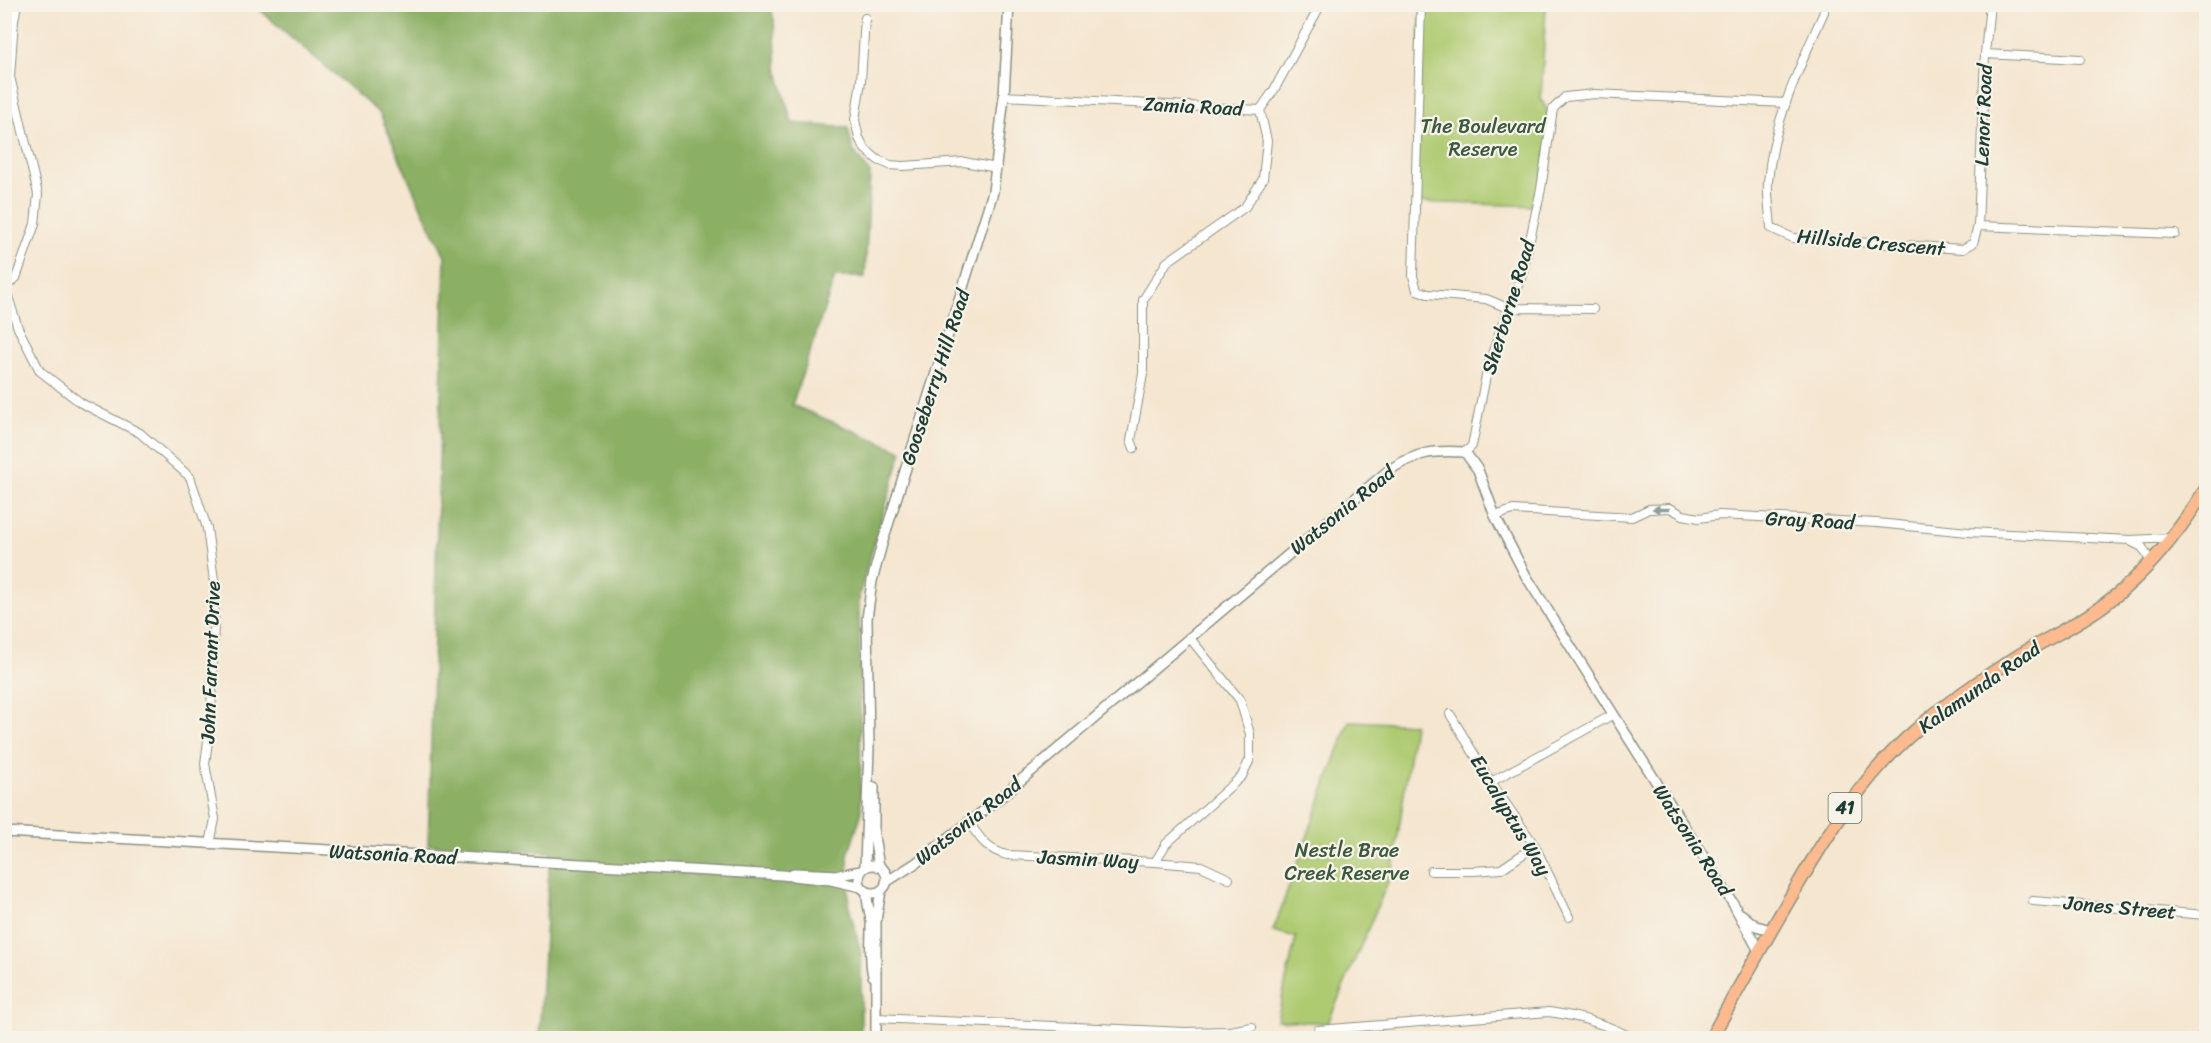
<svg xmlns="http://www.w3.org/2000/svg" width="2211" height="1043" viewBox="0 0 2211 1043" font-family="Sriracha,sans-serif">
  <rect width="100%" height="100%" fill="#f7f3e8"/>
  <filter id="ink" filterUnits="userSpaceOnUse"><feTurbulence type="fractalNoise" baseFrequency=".0167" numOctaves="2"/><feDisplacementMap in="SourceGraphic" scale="12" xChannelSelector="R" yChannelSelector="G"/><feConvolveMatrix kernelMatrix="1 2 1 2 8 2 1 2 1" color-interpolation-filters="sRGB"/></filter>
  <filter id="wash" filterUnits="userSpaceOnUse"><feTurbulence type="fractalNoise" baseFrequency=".008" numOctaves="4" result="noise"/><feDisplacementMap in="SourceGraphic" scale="24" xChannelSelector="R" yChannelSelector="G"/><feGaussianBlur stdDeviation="1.35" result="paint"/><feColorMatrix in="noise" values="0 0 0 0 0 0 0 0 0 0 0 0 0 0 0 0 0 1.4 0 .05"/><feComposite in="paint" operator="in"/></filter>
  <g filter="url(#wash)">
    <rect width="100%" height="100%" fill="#f5e6d0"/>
    <path fill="#afcb72" stroke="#678453" stroke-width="1.5" d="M 1421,5 L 1546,5 L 1541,98 L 1552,121 L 1537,206 L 1415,202 Z
      M 1349,721 L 1414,724 L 1393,870 L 1328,1023 L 1277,1020 L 1296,937 L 1273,931 Z"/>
    <path fill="#8baf64" stroke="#55764c" stroke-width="1.5" d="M 256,5 L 770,5 L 774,20 L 777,68 L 792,123 L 848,128 L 853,150 L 870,173 L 865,277 L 835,277 L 792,405 L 902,451 L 859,595 L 861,815 L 848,855 L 849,907 L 861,952 L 861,1038 L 539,1038 L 550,852 L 428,845 L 445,256 L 420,205 L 380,114 L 260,10 Z"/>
  </g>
  <g filter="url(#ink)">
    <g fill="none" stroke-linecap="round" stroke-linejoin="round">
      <g stroke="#8a9282" stroke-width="10">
        <path id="minor" d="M 17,4 L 14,20 L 10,77 L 38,194 L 35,224 L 16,278 L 5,287 L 18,328 L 40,371 L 81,403 L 140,433 L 190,477 L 207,528 L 215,588 L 211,717 L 205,764 L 215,819 L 210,844
          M 1421,4 L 1413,276 L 1417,290 L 1428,294 L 1486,299 L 1508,308 L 1593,309
          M 1823,4 L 1824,12 C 1800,66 1773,121 1768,182 C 1767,196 1770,213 1771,228 L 1793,238 L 1963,249 L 1973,243 L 1978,226 L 2175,234
          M 865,18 L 861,81 L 855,120 L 859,138 L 865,149 L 878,160 L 890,165 L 903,166 L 964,162 L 997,168
          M 1985,54 L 2080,59
          M 1004,96 L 1260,110 L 1274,90 L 1321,4
          M 1978,226 L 1985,54 L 1990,4
          M 1134,448 L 1131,440 L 1143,374 L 1143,300 L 1167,262 L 1245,207 L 1263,179 L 1267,141 L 1260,110
          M 1465,452 L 1472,446 L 1488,366 L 1508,308 L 1522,276 L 1541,189 L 1553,109 L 1565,97 L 1595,94 L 1786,103
          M 1495,516 L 1513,510 L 1632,517 L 1649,509 L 1670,508 L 1683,515 L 1699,518 L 1720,515 L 1877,523 L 1968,532 L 2130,540 L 2173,538
          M 2130,541 L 2142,547 L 2151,562
          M 1450,714 L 1491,782 L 1535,846 L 1569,917
          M 1491,782 L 1612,715
          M 968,821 C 980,838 986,850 1007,855 L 1155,862 L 1166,844 L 1242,776 L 1250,759 L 1250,734 L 1240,700 L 1189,637
          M 1155,862 L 1201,866 L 1229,879
          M 1431,871 L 1474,871 L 1501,869 L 1535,846
          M 2033,901 L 2206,915
          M 876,1018 L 1185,1032 L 1230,1031 L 1252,1027
          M 1318,1030 L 1549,1012 C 1579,1016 1606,1024 1633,1038"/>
      </g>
      <g stroke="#8a9282" stroke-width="12">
        <path id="tertiary" d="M 874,787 L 874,836 L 879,867
          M 4,832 L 782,875 L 831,880 L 861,887
          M859 879a14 14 0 1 1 28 0a14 14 0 1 1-28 0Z
          M 865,867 L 869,748 L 867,619 L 872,581 L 882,544 L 993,192 L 1004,96 L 1009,4
          M 794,873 L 839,875 L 861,871
          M 886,882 L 916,863 L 995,802 L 1389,470 C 1418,452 1431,450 1465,452 L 1478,470 L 1495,516 L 1526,576 L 1734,905 L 1759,951
          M 867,892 C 866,904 872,915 871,927 C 871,944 869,959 873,976
          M 1741,914 L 1756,926 L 1771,930
          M 876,1038 L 876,920 L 881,891"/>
      </g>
      <g stroke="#8a9282" stroke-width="15">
        <path id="primary" d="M 1711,1038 C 1739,988 1766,938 1796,888 C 1830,830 1865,774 1916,730 C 1948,701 1986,676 2023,653 C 2050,637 2080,623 2105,604 C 2147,573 2178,533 2206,489"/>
      </g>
      <use href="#minor" stroke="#fff" stroke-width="8"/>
      <use href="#tertiary" stroke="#fff" stroke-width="9"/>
      <use href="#primary" stroke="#fcba8e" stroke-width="12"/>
    </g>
    <defs><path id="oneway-solid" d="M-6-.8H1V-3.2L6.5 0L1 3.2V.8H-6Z" transform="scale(1.5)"/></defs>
    <use fill="#8f9e9a" href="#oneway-solid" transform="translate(1661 509) rotate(-180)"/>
  </g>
  <g text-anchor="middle" stroke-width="4.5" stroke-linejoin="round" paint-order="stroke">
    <rect fill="#f7f3e8" stroke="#60746a" stroke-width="1.5" x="1828.5" y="793" width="33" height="30" rx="4.5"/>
    <g font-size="18" font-weight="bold" fill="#1f3d34">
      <text x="1845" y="814">41</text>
    </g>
    <g font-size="20" fill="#1f3d34" stroke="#f7f3e8">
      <text transform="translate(1193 106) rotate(3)" y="7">Zamia Road</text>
      <text transform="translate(1983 115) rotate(-88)" y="7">Lenori Road</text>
      <text transform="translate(1871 242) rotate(5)" y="7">Hillside Crescent</text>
      <text transform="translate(1508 307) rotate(-73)" y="7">Sherborne Road</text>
      <text transform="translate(935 377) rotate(-72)" y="7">Gooseberry Hill Road</text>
      <text transform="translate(1342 510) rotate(-39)" y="7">Watsonia Road</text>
      <text transform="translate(1810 520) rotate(3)" y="7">Gray Road</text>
      <text transform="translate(210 662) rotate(-88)" y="7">John Farrant Drive</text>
      <text transform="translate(1979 687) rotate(-35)" y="7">Kalamunda Road</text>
      <text transform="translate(1511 815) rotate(59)" y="7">Eucalyptus Way</text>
      <text transform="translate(968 821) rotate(-38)" y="7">Watsonia Road</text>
      <text transform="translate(1693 840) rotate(57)" y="7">Watsonia Road</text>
      <text transform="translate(393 854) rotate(3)" y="7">Watsonia Road</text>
      <text transform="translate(1088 859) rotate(3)" y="7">Jasmin Way</text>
      <text transform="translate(2120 907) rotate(5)" y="7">Jones Street</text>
    </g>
    <g font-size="20" fill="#3c5940" stroke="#f7f3e8">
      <text x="1483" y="133">The Boulevard<tspan x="1483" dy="23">Reserve</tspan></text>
      <text x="1347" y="857">Nestle Brae<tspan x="1347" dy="23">Creek Reserve</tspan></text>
    </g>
  </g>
  <rect width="2211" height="1043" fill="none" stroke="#f7f3e8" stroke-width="24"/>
</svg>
